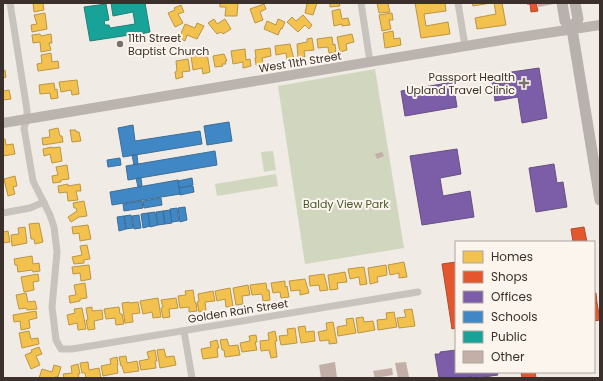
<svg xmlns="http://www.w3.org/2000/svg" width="603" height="381" viewBox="0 0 603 381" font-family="Poppins,sans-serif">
  <rect width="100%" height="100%" fill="#f0ebe5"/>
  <path fill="#d1d6bf" d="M 375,69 L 404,248 L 305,264 L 278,86 Z
    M 273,151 L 276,170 L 264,172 L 261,152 Z
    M 276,174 L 278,186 L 217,196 L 215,184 Z"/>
  <path fill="#f2c14e" stroke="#bb9644" d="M 33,3 L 43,3 L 44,10 L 34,12 Z
    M 220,3 L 238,3 L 237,16 L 225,16 L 226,7 L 220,7 Z
    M 304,3 L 317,3 L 313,15 L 305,13 L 307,4 Z
    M 330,3 L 339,3 L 340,6 L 330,7 Z
    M 377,3 L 392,3 L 388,4 L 390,12 L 379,13 Z
    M 415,3 L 445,3 L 446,11 L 424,14 L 426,26 L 448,22 L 450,34 L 421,38 Z
    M 472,3 L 491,3 L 473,6 Z
    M 494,3 L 502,3 L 506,25 L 477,29 L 475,18 L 496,14 Z
    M 264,4 L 266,9 L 260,12 L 263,20 L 255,23 L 250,9 Z
    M 181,5 L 184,12 L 178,14 L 183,23 L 175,27 L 168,13 L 175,10 L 174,8 Z
    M 340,9 L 342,19 L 348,18 L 350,25 L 342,26 L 342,24 L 334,26 L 332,11 Z
    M 45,13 L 47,29 L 32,32 L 31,25 L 37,24 L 34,15 Z
    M 392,13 L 393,20 L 389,20 L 391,29 L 382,31 L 379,15 Z
    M 303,15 L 312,25 L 309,29 L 305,25 L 298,32 L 287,22 L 292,17 L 296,21 Z
    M 214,19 L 217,24 L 225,19 L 231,29 L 223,34 L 221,32 L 217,34 L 208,23 Z
    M 278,19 L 285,22 L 282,29 L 281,28 L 278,35 L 264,29 L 267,21 L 276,25 Z
    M 197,23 L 204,26 L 197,39 L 187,35 L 185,41 L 179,38 L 185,24 L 195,28 Z
    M 393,31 L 394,39 L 400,38 L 401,45 L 385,48 L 383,33 Z
    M 40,34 L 41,36 L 51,34 L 52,43 L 49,43 L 51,50 L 41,52 L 40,42 L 33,43 L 32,35 Z
    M 352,34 L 354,42 L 346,44 L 347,50 L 340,52 L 337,37 Z
    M 332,37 L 333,45 L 335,44 L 336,52 L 329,53 L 328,47 L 318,48 L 317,39 Z
    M 312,38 L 314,50 L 304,51 L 305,57 L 298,58 L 297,44 L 307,42 L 307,39 Z
    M 290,44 L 294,59 L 287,60 L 286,53 L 276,55 L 275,46 Z
    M 270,48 L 271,56 L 262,58 L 263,64 L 256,65 L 255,58 L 256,58 L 255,50 Z
    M 245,49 L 246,60 L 250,59 L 251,66 L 243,68 L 243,62 L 233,64 L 231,51 Z
    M 51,53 L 52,62 L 58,61 L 59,68 L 38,71 L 37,64 L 42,63 L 41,55 Z
    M 207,53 L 210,72 L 203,74 L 202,68 L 193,70 L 191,56 Z
    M 224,54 L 227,61 L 225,61 L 226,64 L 222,64 L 223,66 L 215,67 L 213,56 Z
    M 188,59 L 190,71 L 182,72 L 183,77 L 176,79 L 175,72 L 177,71 L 176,61 Z
    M 5,70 L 6,77 L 3,78 L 3,71 Z
    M 77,80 L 79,94 L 72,95 L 71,90 L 61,92 L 59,82 Z
    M 54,83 L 55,90 L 57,89 L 58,98 L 51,99 L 50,93 L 40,94 L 39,85 Z
    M 9,90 L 11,99 L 3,100 L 3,91 Z
    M 58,128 L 60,136 L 62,136 L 63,142 L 43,145 L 42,138 L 50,137 L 49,130 Z
    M 70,130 L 76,130 L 76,132 L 79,132 L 81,141 L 72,142 Z
    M 3,139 L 5,139 L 6,145 L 13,144 L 15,154 L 3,156 Z
    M 52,147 L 52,148 L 60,147 L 62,161 L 52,163 L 50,154 L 44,156 L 43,149 Z
    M 67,165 L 69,179 L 61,180 L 61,182 L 53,183 L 52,176 L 58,175 L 56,167 Z
    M 15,176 L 17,186 L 13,187 L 15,194 L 8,196 L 4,179 Z
    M 68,184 L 68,186 L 80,184 L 81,191 L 76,191 L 78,200 L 68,201 L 67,192 L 59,193 L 58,186 Z
    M 84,201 L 87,216 L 79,217 L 71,222 L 68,217 L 77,211 L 76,208 L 74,208 L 73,203 Z
    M 39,223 L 43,242 L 35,244 L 34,239 L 31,239 L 29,224 Z
    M 88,225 L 91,239 L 80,241 L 79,233 L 73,234 L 72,227 Z
    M 25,227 L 27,243 L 12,246 L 11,235 L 19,234 L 18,228 Z
    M 3,230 L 3,232 L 8,231 L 10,242 L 3,243 Z
    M 87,245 L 90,259 L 84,260 L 84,263 L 74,264 L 72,257 L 82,255 L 80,246 Z
    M 32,256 L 33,264 L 39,263 L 40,271 L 33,272 L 32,270 L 18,272 L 17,265 L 15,265 L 14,259 Z
    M 404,262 L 407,277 L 399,278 L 399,273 L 390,275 L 388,265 Z
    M 89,265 L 91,279 L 81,281 L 80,273 L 73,274 L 72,267 Z
    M 386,265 L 387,275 L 377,277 L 378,282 L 370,284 L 368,268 Z
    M 364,267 L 367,284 L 360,285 L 359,277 L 350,279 L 348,269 Z
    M 345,272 L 347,282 L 337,283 L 338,289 L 330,290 L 328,275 Z
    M 38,274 L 39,281 L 33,282 L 34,290 L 24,292 L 21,277 Z
    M 324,274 L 328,290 L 320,291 L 319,285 L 310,286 L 309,276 Z
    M 305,279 L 309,293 L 300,295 L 300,290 L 291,291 L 289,281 Z
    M 285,281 L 285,287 L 287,286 L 289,297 L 281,298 L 280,292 L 273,293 L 271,283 Z
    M 85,283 L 87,298 L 80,299 L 80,301 L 70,303 L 69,296 L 76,295 L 74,285 Z
    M 266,283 L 267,290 L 269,290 L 270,300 L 263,301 L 262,294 L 252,295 L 250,285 Z
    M 248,285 L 250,295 L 242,296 L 243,304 L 236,305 L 233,288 Z
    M 230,288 L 233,306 L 226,307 L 225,299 L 217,301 L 215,291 Z
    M 193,290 L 195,303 L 196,303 L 197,311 L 189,312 L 189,307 L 180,308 L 178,296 L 186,295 L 185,291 Z
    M 213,291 L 215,301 L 205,302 L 206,310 L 199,312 L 197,302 L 199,301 L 198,294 Z
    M 26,293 L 28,302 L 35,301 L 37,309 L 27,310 L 26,308 L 19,309 L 16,295 Z
    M 158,298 L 161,317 L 153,318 L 152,312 L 143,314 L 140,301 Z
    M 176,298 L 178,308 L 169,309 L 170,317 L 163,318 L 161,308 L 163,307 L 161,300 Z
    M 129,302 L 130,303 L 138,302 L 140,313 L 132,314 L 133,322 L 125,323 L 122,303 Z
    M 92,307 L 92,311 L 102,310 L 103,319 L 94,321 L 95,329 L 88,330 L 86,320 L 88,320 L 86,308 Z
    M 119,307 L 120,314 L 122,314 L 124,324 L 116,325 L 115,318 L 106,319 L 104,309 Z
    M 82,308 L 86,329 L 78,330 L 77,323 L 69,325 L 67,315 L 75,313 L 74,309 Z
    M 412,309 L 415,326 L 399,328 L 397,318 L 406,317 L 404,310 Z
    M 36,311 L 37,318 L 29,320 L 30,328 L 21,330 L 20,321 L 14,322 L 13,315 Z
    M 394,312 L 397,327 L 378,330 L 377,320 L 387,319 L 386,313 Z
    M 363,317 L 364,322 L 373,321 L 375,330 L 358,333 L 356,318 Z
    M 353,318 L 356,333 L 338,336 L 337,327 L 347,325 L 346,319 Z
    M 333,322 L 337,343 L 329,344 L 329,340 L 320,341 L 318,332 L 327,330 L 326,323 Z
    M 305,326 L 306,332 L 314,331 L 315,341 L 301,343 L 298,327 Z
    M 295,328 L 297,343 L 281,345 L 279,336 L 288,335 L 287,329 Z
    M 29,331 L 31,339 L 38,338 L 39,344 L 22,348 L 19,333 Z
    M 275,331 L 277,341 L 275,341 L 277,357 L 271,358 L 269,350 L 261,351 L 260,341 L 269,340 L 268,333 Z
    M 256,335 L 257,342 L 255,342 L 257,350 L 242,352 L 240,343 L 250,341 L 249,336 Z
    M 227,339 L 229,346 L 238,345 L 240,355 L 225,357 L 224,350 L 222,350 L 220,340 Z
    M 217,340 L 219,348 L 217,348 L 218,357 L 203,359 L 201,349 L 211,347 L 210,342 Z
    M 39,347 L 42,354 L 36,356 L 40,365 L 31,369 L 25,355 L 32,352 L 31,350 Z
    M 164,349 L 166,357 L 174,356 L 176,365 L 160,368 L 157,350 Z
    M 155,350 L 157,361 L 155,361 L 156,368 L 141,370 L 139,361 L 149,359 L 147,352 Z
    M 126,356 L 127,363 L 137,361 L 139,371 L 124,373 L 122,366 L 121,366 L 119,357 Z
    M 117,357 L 118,365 L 117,365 L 118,373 L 103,376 L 101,366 L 111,364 L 110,359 Z
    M 88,362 L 89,370 L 99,368 L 101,378 L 86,378 L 85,373 L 82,373 L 80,363 Z
    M 78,364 L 80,374 L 78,374 L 79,378 L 64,378 L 63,374 L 72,373 L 71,366 Z
    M 54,365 L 61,367 L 58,377 L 56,376 L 55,378 L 39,378 L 42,369 L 52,372 Z"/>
  <path fill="#e4572e" stroke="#b14b2d" d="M 527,3 L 536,3 L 538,11 L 531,12 L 530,4 L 527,4 Z
    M 584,227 L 587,242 L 573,242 L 571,229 Z
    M 456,262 L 456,328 L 452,329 L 442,264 Z
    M 594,293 L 596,293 L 597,303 L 594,303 Z
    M 594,303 L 597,303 L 600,320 L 594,321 Z
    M 521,372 L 535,372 L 536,378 L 522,378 Z"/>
  <path fill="#7b5ea7" stroke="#685082" d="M 539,68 L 547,118 L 522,123 L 518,97 L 495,101 L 491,75 Z
    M 453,82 L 457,107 L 405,116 L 401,91 Z
    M 457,149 L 461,174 L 440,178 L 443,196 L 470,191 L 474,217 L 422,225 L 410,156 Z
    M 554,164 L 557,183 L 563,182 L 567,207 L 536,212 L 529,168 Z
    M 456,350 L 456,372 L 502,372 L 497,373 L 498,375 L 477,378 L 474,378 L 474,376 L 468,377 L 468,378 L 439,378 L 435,354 L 440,354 L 440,352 Z"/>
  <path fill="#3f88c5" stroke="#3e6e97" d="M 229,122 L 232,141 L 207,145 L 204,126 Z
    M 133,125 L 135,141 L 200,131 L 202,144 L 123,157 L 118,128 Z
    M 215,151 L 217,165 L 128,180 L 126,166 Z
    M 132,155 L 137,155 L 138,164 L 134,165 Z
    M 120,158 L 121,165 L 108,167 L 107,160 Z
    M 136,178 L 141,178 L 142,186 L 138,187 Z
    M 192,178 L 193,185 L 179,188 L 178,181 Z
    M 178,180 L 180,194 L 112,205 L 110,192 Z
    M 193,186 L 194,192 L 180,195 L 179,188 Z
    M 161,198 L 162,205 L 144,208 L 143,201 Z
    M 142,201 L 143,208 L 124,211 L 123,204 Z
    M 185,207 L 187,220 L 180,222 L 178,208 Z
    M 177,208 L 179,221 L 172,222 L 170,209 Z
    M 170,210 L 172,223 L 165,224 L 163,211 Z
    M 163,211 L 165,224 L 158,225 L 156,212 Z
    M 155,212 L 158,225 L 150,227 L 148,213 Z
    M 148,213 L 150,226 L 143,228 L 141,214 Z
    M 131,215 L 133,228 L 126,229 L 124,216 Z
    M 139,215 L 141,228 L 134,229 L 132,216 Z
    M 124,216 L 126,229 L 119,231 L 117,217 Z"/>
  <path fill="#17a398" stroke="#228077" d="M 111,3 L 145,3 L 150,32 L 136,35 L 136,34 L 90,41 L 84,7 L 106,4 L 109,20 L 104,21 L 105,25 L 109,25 L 110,28 L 135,24 L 133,12 L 113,16 Z"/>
  <path fill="#c3afa7" d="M 537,3 L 553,3 L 554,4 L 538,7 Z
    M 382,152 L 384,156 L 377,159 L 375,154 Z
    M 335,362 L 337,378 L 321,378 L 319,365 Z
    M 406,362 L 409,377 L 398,378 L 395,363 Z
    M 392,368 L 393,375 L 375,378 L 373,371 Z"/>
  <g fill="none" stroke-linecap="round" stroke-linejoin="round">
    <path stroke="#c9c3be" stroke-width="7" d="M 10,3 L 27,110 L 27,119 L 24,128 L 33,181 L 50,215 L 54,227 L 57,252 L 52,307 L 56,340 L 61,349 L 72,349 L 418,292
      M 361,3 L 370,62
      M 458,3 L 465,46
      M 3,213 L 30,208 L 44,202
      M 184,331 L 192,378"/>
    <path stroke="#bab3ae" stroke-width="10" d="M 3,123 L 514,38 L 600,25"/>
    <path stroke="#b8b1ad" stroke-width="11" d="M 562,3 L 565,21 L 572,29 L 600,200
      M 572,29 L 578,19 L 575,3"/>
  </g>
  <g fill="#7a716c" stroke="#fbf5ee" stroke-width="1.5">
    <circle cx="120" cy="44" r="4"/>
    <path d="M522 77h4v4h4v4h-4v4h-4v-4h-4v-4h4z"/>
  </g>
  <g text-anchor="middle" stroke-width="4" stroke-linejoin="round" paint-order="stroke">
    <g font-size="11" fill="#3b302b" stroke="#fbf5ee" text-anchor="start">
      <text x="128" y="42">11th Street<tspan x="128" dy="13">Baptist Church</tspan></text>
      <text x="515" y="81" text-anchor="end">Passport Health<tspan x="515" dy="13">Upland Travel Clinic</tspan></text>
    </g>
    <g font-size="11" fill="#3b302b" stroke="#fbf5ee">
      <text transform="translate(300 62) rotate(-9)" y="4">West 11th Street</text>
      <text transform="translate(238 311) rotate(-9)" y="4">Golden Rain Street</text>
    </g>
    <g font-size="11" fill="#4a5a2e" stroke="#fbf5ee">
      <text x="346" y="208">Baldy View Park</text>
    </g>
  </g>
  <rect width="603" height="381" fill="none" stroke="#3b302b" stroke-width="8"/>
  <rect x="455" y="241" width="140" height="132" fill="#fbf5ee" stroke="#aea6a0"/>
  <rect x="463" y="251" width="20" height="12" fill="#f2c14e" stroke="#aea6a0"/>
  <text x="491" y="261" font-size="12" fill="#3b302b">Homes</text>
  <rect x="463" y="271" width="20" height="12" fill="#e4572e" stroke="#aea6a0"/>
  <text x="491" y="281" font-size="12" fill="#3b302b">Shops</text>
  <rect x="463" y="291" width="20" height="12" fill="#7b5ea7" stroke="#aea6a0"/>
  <text x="491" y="301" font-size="12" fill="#3b302b">Offices</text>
  <rect x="463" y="311" width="20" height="12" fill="#3f88c5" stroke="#aea6a0"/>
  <text x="491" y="321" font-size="12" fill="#3b302b">Schools</text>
  <rect x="463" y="331" width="20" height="12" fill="#17a398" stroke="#aea6a0"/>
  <text x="491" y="341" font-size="12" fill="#3b302b">Public</text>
  <rect x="463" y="351" width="20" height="12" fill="#c3afa7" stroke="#aea6a0"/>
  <text x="491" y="361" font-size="12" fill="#3b302b">Other</text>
</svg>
